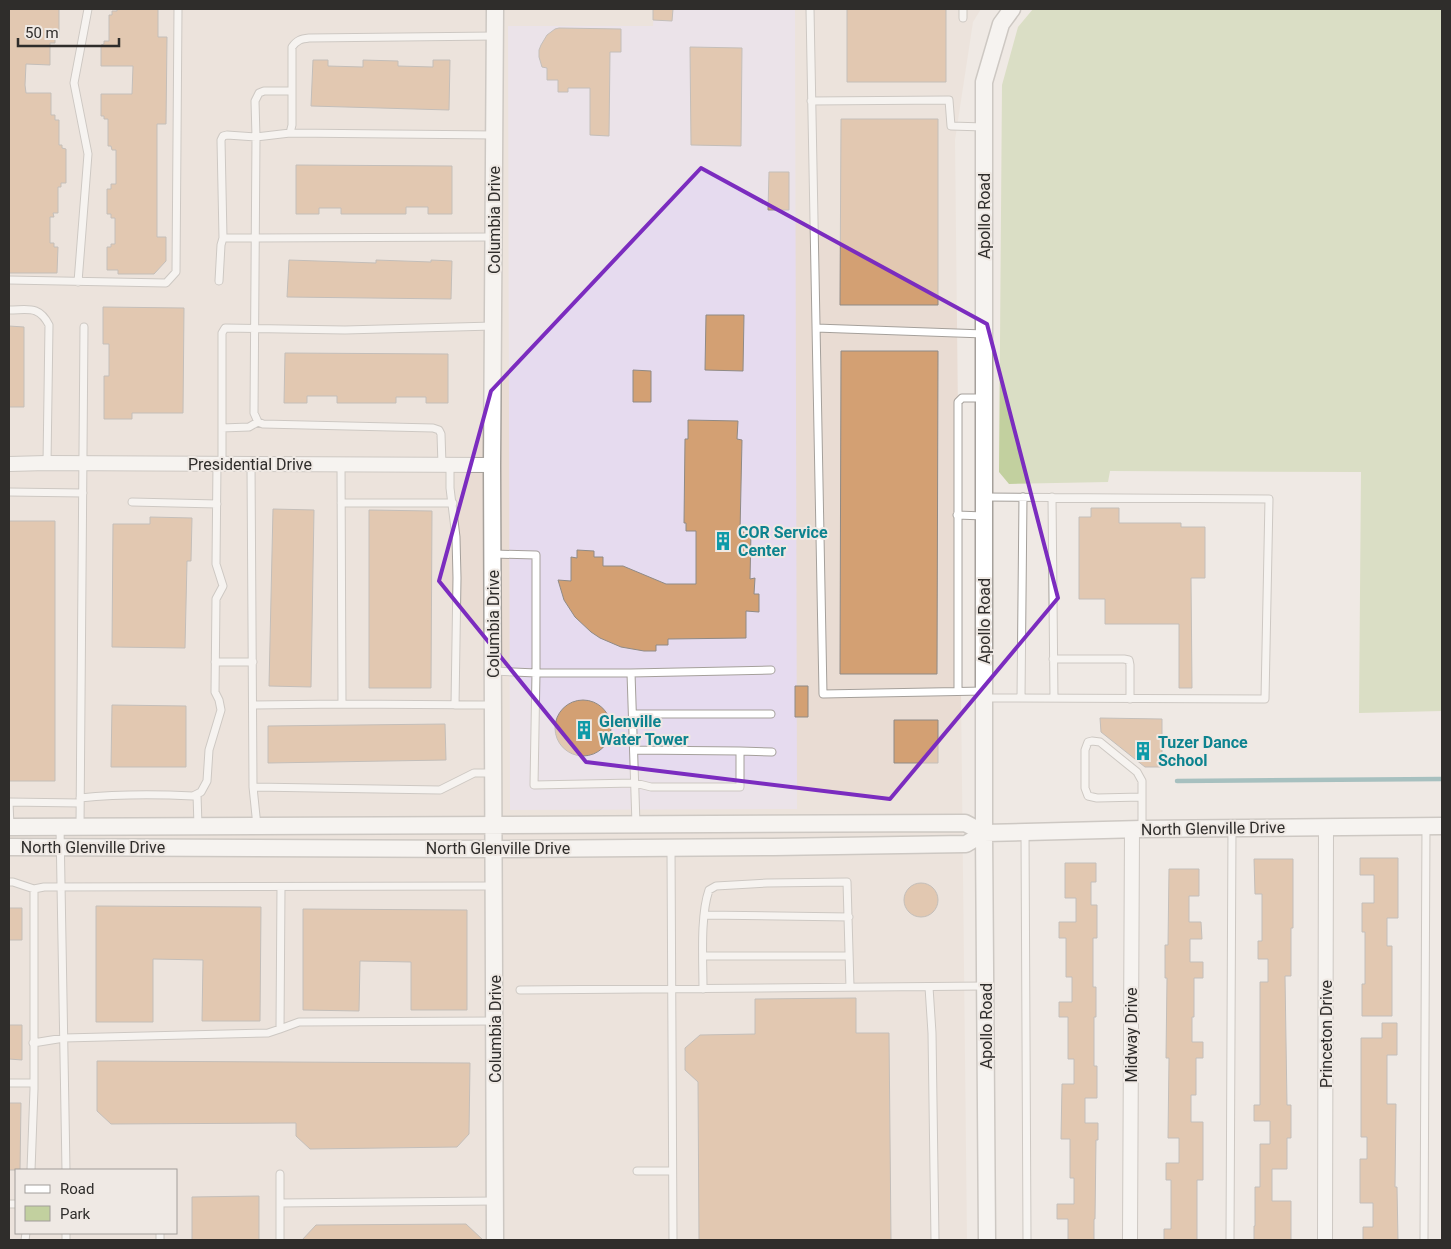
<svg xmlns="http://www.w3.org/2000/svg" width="1451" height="1249" viewBox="0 0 1451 1249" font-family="Roboto,sans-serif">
  <rect width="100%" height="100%" fill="#efe9e4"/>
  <path fill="#e9dcd3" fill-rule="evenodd" d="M 9,9 L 981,9 L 973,22 L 955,140 L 967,1240 L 9,1240 ZM 16,1170 L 176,1170 L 176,1233 L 16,1233 Z"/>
  <path fill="#e6dbef" d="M 654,9 L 795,9 L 797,809 L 510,810 L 508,26 L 653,26 Z"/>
  <path fill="#c2d09f" d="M 1033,9 L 1442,9 L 1442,711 L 1359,713 L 1361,472 L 1110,471 L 1108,482 L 1009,484 L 999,472 L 1002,85 L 1018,27 Z"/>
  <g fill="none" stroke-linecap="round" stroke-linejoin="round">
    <path stroke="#518e93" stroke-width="4.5" d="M 1177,781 L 1442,779"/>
  </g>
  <path fill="#d3a073" stroke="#8f8a86" d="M 9,9 L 59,9 L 59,39 L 55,39 L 55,43 L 50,43 L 50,65 L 26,64 L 25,85 L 26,93 L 51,93 L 51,115 L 55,115 L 55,120 L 59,120 L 59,145 L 62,145 L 62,148 L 66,149 L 66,183 L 61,183 L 61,187 L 58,187 L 58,213 L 53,213 L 54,217 L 50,217 L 50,243 L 54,243 L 54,247 L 58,247 L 57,273 L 9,273 Z
    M 117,9 L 158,9 L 158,37 L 167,37 L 166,124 L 157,124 L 157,237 L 166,237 L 166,261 L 154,274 L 118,274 L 118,270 L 107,270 L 107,247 L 111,247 L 111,244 L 115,244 L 115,218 L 111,218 L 111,214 L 107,214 L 107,189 L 111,189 L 111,184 L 116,184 L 116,150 L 112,150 L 111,146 L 108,146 L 108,119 L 104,119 L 104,116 L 101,116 L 101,94 L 132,94 L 133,66 L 101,66 L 101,45 L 104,44 L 104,41 L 109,41 L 109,15 L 112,15 L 112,11 L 117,11 Z
    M 653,9 L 673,9 L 672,21 L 653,20 Z
    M 847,9 L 946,9 L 946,82 L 847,82 Z
    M 559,28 L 621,29 L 621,52 L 610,52 L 609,136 L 590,135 L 590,88 L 568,88 L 568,92 L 558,92 L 558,80 L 547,80 L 547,68 L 542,67 L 539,57 L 539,50 L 541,45 L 547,35 L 555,29 Z
    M 690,47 L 742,48 L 741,146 L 691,145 Z
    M 313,60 L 328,60 L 328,66 L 363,67 L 363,60 L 398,61 L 398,66 L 433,67 L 433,60 L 450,60 L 449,110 L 311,106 Z
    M 841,119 L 938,119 L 938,305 L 840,305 Z
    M 296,165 L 452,166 L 452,214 L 428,214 L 428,207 L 406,207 L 406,214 L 341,214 L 341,208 L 319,208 L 319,214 L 296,214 Z
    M 769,172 L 789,172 L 789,210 L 768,210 Z
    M 289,260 L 376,263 L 376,260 L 431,262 L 431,260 L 452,261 L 451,299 L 287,297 Z
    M 103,307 L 184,308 L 183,413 L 132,413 L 132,419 L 104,419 L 104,376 L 109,376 L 109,344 L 103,344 Z
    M 706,315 L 744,315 L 743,371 L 705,370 Z
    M 9,326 L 24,327 L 24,407 L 9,407 Z
    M 841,351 L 938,351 L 937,674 L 840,674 Z
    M 285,353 L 448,354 L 448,403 L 426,403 L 426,397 L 396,397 L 396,403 L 337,403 L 337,396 L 307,396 L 307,403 L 284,403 Z
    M 633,370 L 651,371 L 651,402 L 633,402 Z
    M 688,420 L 738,421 L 737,439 L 742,440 L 740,532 L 751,532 L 750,579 L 755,578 L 754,594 L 759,594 L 759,612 L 746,611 L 746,638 L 668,639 L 668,645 L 656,645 L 656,651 L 644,651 L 621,647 L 600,638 L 591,632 L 575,617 L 564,600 L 558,580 L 571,581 L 571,557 L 577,558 L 577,550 L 594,551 L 594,557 L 603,557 L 603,566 L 623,566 L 666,584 L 696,584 L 696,531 L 686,531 L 686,523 L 684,523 L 685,439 L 688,439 Z
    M 1091,508 L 1119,508 L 1119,523 L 1181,523 L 1181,527 L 1205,527 L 1205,578 L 1191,578 L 1192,688 L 1179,688 L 1179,624 L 1105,624 L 1105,599 L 1079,599 L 1079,517 L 1091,517 Z
    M 273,509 L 314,510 L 311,687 L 269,686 Z
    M 369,510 L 432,511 L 431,688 L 369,688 Z
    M 150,517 L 192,518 L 191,561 L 187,561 L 185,648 L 112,647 L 113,524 L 150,524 Z
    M 9,521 L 55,521 L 55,781 L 9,781 Z
    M 795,686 L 808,686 L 808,717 L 795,717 Z
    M555 728a28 28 0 1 1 56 0a28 28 0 1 1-56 0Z
    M 112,705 L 186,706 L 186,767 L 111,767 Z
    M 1100,718 L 1162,719 L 1162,767 L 1145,767 L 1101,732 Z
    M 894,720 L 938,720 L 938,763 L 894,763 Z
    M 445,724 L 446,760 L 268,763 L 268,726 Z
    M 1360,858 L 1398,858 L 1398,918 L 1387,918 L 1387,946 L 1392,946 L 1392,1016 L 1362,1016 L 1362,984 L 1365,984 L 1365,932 L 1362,932 L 1362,903 L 1374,903 L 1374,875 L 1360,875 Z
    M 1254,859 L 1293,859 L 1293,928 L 1291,928 L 1291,976 L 1285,976 L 1287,1105 L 1291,1105 L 1291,1138 L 1287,1138 L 1287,1169 L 1272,1169 L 1272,1201 L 1291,1201 L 1291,1240 L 1254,1240 L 1254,1226 L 1255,1226 L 1255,1187 L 1260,1187 L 1260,1144 L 1270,1144 L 1270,1121 L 1254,1121 L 1254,1105 L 1260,1105 L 1260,982 L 1268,982 L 1268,959 L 1258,959 L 1258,941 L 1262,941 L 1262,894 L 1255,894 Z
    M 1065,863 L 1096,863 L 1096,882 L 1091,882 L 1091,905 L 1097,905 L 1097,938 L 1093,938 L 1093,987 L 1096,987 L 1096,1017 L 1094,1017 L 1094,1066 L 1097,1066 L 1097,1098 L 1085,1098 L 1085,1123 L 1098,1123 L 1098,1140 L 1096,1140 L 1095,1219 L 1094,1219 L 1094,1240 L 1068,1240 L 1068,1219 L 1057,1219 L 1057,1204 L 1074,1204 L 1074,1178 L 1070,1178 L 1070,1139 L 1061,1139 L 1062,1084 L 1074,1084 L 1074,1059 L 1068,1059 L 1068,1017 L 1059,1017 L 1059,1002 L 1072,1002 L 1072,977 L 1066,977 L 1066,938 L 1059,938 L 1059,922 L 1076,922 L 1076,898 L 1065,898 Z
    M 1169,869 L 1199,869 L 1199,896 L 1189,896 L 1189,922 L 1201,922 L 1202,939 L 1190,939 L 1190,962 L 1203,962 L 1203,978 L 1194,978 L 1194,1017 L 1192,1017 L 1192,1042 L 1203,1042 L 1203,1058 L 1196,1058 L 1196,1095 L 1191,1095 L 1191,1122 L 1203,1122 L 1203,1180 L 1197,1180 L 1197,1240 L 1164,1240 L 1164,1229 L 1171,1229 L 1171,1180 L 1166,1180 L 1166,1163 L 1179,1163 L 1179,1138 L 1168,1138 L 1169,1058 L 1166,1058 L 1167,978 L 1165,978 L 1165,945 L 1168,945 Z
    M904 900a17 17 0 1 1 34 0a17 17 0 1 1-34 0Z
    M 96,906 L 261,907 L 260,1021 L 202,1021 L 203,960 L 153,959 L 153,1022 L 96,1022 Z
    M 9,908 L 22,908 L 22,940 L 9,940 Z
    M 303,909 L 467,910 L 467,1010 L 411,1010 L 411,962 L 360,961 L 359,1011 L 303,1010 Z
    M 856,998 L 856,1033 L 889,1033 L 891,1240 L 699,1240 L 698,1082 L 685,1070 L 685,1048 L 700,1035 L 755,1034 L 755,999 Z
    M 1382,1023 L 1397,1023 L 1397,1055 L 1387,1055 L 1387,1104 L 1396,1104 L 1395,1187 L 1397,1187 L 1398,1240 L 1363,1240 L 1363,1227 L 1373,1227 L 1373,1203 L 1360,1203 L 1360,1159 L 1367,1159 L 1367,1137 L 1361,1137 L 1361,1038 L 1382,1038 Z
    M 9,1025 L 22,1025 L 22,1060 L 9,1059 Z
    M 97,1061 L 470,1063 L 469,1134 L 457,1147 L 310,1149 L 296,1136 L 296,1123 L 111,1124 L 97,1111 Z
    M 9,1103 L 21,1103 L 20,1170 L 9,1170 Z
    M 259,1196 L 259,1240 L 192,1240 L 192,1197 Z
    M 466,1224 L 483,1240 L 302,1240 L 316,1225 Z"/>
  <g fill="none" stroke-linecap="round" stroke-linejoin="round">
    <g stroke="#a5a09b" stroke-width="9">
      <path id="service" d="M 810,9 L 823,694 L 984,691
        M 963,9 L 963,18
        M 292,91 L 264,91 L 259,93 L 255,101 L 256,137 L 227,135 L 223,136 L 221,140 L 223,238 L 493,237
        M 811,101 L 949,100 L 951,126 L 984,127
        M 290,133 L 495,135
        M 9,280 L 166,283 L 176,272 L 178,9
        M 219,281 L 221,245 L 223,238
        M 78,282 L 88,154 L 74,83 L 88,9
        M 9,310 C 28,310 39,305 49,325 L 47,463
        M 816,328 L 984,334
        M 222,428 L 249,427 L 258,422
        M 222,464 L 222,333 L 225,328 L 345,330 L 493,326
        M 251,464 L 253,787
        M 341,464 L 342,704 L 493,705
        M 442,465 L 441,434 L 439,430 L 433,428 L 263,424 L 258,422 L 254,413 L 256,137 L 290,133 L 292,125 L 292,47 C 297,40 301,39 309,38 L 495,36
        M 450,465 L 450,488 L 456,537 L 457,578 L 455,705
        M 9,492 L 83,493
        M 984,497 L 1269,499 L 1265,699 L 984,698
        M 1052,497 L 1054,698
        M 132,502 L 217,504
        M 341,503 L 453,503
        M 957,515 L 984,516
        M 493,554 L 536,555 L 536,673 L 631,673
        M 1053,659 L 1124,659 L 1129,660 L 1130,665 L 1130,699
        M 215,662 L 253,662
        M 493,671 L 536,673 L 534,785 L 635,783 L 651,787 L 740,787 L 740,751 L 772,752
        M 958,691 L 958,402 L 962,398 L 984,398
        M 1021,698 L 1023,497
        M 253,705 L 342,704
        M 633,714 L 771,714
        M 1092,741 L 1100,742 L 1137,772 L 1142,781 L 1142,797 L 1097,798 L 1088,796 L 1085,788 L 1085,750 L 1088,742 Z
        M 634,750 L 740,751
        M 197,794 L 198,826
        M 80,798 C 118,794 155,794 193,796 L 201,792 L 207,781 L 209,750 L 221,710 L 219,700 L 215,692 L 216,599 L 223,586 L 216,564 L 217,464
        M 636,824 L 631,673 L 771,670
        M 80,826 L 84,327
        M 257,826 L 253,787 L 440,790 L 474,773 L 492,773
        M 10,827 L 9,802 L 80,803
        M 60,827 L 66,1170
        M 1142,829 L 1142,797
        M 1025,832 L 1027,1240
        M 671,848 L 673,1240
        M 9,882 L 13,882 L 34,889 L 34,1089 L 31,1170
        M 281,887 L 280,1029 L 299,1022 L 494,1021
        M 34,889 L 44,887 L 494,886
        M 704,915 L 849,917
        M 703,956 L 849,956
        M 929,987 L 932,1033 L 935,1240
        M 703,989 C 703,960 700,916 709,890 L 716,886 L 767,883 L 847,882 L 850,987
        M 520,990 L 985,986
        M 33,1043 L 64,1038 L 268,1033 L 280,1029
        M 9,1083 L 34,1083
        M 637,1171 L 672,1171
        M 280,1174 L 280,1240
        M 280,1203 L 495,1201
        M 9,1204 L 16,1204
        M 66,1233 L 66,1240
        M 25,1240 L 26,1233
        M 160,1240 L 160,1233
        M 1230,1240 L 1232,828
        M 1424,1240 L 1426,826"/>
    </g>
    <g stroke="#a5a09b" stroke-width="16">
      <path id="minor" d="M 9,464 L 47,463 L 492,465
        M 1130,1240 L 1132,829
        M 1325,1240 L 1326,827"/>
    </g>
    <g stroke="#a5a09b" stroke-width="19">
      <path id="tertiary" d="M 9,827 L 965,823 L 984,833 L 1142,829 L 1442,826
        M 9,847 L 494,849 L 773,847 L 966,844 L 984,833
        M 495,1240 L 492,465 L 495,9
        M 987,1240 L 984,833 L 984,82 L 1001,24 L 1012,9"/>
    </g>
    <use href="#service" stroke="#fff" stroke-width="7"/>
    <use href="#minor" stroke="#fff" stroke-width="14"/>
    <use href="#tertiary" stroke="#fff" stroke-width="16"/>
  </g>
  <path d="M0 0H1451V1249H0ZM 701,168 L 987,324 L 1058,598 L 890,799 L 586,762 L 439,581 L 491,391 Z" fill="#efe9e4" fill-opacity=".55" fill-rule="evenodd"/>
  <path fill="none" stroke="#7b2cbf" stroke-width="4" stroke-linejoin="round" d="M 701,168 L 987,324 L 1058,598 L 890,799 L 586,762 L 439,581 L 491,391 Z"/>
  <defs>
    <g id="building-bare" transform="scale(1.5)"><path d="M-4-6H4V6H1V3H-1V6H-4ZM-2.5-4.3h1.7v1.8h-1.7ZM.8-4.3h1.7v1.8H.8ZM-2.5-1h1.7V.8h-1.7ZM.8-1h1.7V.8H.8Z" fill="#0f9aa8" stroke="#efe9e4" stroke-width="2.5" paint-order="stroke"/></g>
  </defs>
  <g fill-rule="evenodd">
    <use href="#building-bare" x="723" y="541"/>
    <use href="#building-bare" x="584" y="730"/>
    <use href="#building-bare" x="1143" y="751"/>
  </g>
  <g text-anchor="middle" stroke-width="4" stroke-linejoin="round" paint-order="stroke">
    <g font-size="16" fill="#2f2d2b" stroke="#efe9e4">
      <text transform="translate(984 216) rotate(-90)" y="6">Apollo Road</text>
      <text transform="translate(494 220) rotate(-90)" y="6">Columbia Drive</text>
      <text x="250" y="470">Presidential Drive</text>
      <text transform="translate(984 621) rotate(-90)" y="6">Apollo Road</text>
      <text transform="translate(493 624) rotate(-90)" y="6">Columbia Drive</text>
      <text transform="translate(1213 828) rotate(-1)" y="6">North Glenville Drive</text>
      <text x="93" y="853">North Glenville Drive</text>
      <text x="498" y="854">North Glenville Drive</text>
      <text transform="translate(986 1026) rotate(-90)" y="6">Apollo Road</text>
      <text transform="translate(495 1029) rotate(-90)" y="6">Columbia Drive</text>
      <text transform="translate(1326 1034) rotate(-90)" y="6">Princeton Drive</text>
      <text transform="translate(1131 1035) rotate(-90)" y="6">Midway Drive</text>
    </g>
    <g font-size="16" font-weight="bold" fill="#0d838f" stroke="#efe9e4" text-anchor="start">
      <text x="738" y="538">COR Service<tspan x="738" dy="18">Center</tspan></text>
      <text x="599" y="727">Glenville<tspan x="599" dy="18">Water Tower</tspan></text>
      <text x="1158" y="748">Tuzer Dance<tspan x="1158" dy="18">School</tspan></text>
    </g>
  </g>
  <rect width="1451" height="1249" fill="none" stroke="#2f2d2b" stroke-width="20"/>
  <rect x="15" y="1169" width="162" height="65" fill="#efe9e4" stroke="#a29e9a"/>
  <rect x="25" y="1185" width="25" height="8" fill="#ffffff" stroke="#a29e9a"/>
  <text x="60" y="1194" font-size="15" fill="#2f2d2b">Road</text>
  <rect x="25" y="1206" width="25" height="15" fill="#c2d09f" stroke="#a29e9a"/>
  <text x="60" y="1219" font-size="15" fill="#2f2d2b">Park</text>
  <path d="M18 38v8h101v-8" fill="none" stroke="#2f2d2b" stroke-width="2.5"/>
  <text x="25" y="38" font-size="15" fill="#2f2d2b" stroke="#efe9e4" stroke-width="4" paint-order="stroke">50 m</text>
</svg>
